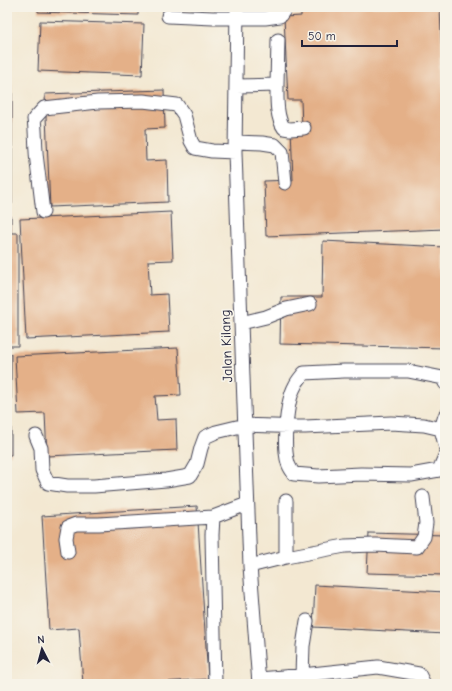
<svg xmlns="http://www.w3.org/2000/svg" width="452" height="691" viewBox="0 0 452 691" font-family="'Comic Neue',sans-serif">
  <rect width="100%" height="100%" fill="#f7f3e8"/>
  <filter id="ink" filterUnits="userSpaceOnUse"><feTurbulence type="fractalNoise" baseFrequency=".025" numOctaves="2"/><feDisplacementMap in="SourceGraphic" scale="8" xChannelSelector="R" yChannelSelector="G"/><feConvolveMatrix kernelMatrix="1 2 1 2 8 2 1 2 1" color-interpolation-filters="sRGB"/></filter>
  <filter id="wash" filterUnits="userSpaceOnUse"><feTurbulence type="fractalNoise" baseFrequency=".012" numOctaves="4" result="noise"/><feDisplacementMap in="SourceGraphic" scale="16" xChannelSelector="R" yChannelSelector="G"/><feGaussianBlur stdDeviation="0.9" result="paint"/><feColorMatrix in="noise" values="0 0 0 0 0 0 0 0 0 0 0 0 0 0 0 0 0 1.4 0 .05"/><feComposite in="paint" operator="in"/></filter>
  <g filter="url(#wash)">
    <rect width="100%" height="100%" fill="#f3e8d2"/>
    <g id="blocks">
      <path fill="#e4b088" d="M 7,7 L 9,7 L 10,57 L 7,57 Z
        M 38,7 L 138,7 L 138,15 L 38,12 Z
        M 301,7 L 440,7 L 445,140 L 445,229 L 266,236 L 264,181 L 293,180 L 291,128 L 302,128 L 301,100 L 288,100 L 284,17 L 301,16 Z
        M 40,21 L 144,24 L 142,75 L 38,71 Z
        M 7,85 L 12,85 L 12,204 L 7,204 Z
        M 164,90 L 165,128 L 145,129 L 146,161 L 167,160 L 168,202 L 50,207 L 45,94 Z
        M 171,212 L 173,260 L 148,261 L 150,295 L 167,294 L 169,332 L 26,339 L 20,219 Z
        M 7,216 L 11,217 L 11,233 L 18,233 L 18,346 L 7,346 Z
        M 323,241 L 445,247 L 445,348 L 280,344 L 281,297 L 322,297 Z
        M 178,348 L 181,395 L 155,396 L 157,420 L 176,419 L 177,450 L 47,456 L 45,413 L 18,414 L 15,356 Z
        M 11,354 L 11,455 L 7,455 L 7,355 Z
        M 197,506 L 208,679 L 133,684 L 83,684 L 79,628 L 49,630 L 42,516 Z
        M 369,533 L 445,535 L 445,575 L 367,573 Z
        M 315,585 L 445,592 L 445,634 L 313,627 Z"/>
    </g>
  </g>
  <g filter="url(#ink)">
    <use href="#blocks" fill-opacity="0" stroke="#414052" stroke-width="1"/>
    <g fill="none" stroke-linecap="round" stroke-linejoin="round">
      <g stroke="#414052" stroke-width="15">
        <path id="minor" d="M 237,7 L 235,152 L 241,323 L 250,566 L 259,684
          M 168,16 L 213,18 L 265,18 L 280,16 L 285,9 L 285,7
          M 277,85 L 278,40
          M 236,86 L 277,85 C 277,98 276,117 284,128 L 290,129 L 304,128
          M 236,142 L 262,143 L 275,145 L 282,152 L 285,183
          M 43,212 C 41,195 39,179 37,162 C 35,148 36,134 34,119 L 44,108 L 98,102 L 143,101 L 177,105 L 184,115 L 191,141 L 195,148 L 212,151 L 235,152
          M 241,323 L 266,317 L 286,309 L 310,304
          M 445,383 L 443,378 L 408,371 L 344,371 L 304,373 C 301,377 297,381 295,386 C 286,402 283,446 288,463 C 289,467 292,471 294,474 L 318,476 L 361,474 L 411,475 L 439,470 L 445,456
          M 445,416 L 441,429 L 445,445
          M 36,436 L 41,448 L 42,470 L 48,483 L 67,486 L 94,486 L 166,480 L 190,476 L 197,464 L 201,448 L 205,437 L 216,432 L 245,425 L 305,427 L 391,423 L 424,425 L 441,429
          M 286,501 L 286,557
          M 68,552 L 66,538 L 68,527 L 76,524 L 99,524 L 213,517
          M 250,566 L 286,557 L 345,546 L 375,545 L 417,547 L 424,537 L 426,523 L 423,497
          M 302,675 L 303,646 L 307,621
          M 259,679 L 283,677 L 378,667 L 419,674 L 424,684
          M 215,684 L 212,535 L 213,517 L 247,504"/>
      </g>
      <use href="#minor" stroke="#fff" stroke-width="13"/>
    </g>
  </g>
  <g text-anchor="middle" stroke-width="3.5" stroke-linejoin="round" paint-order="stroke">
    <g font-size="14" fill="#22223b" stroke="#f7f3e8">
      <text transform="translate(226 346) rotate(-92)" y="5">Jalan Kilang</text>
    </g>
  </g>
  <rect width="452" height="691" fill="none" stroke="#f7f3e8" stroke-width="24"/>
  <g transform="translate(42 649) rotate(354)" stroke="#f7f3e8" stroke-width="3" paint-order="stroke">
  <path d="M0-3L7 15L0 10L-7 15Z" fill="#22223b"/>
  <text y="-6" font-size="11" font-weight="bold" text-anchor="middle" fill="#22223b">N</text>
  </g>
  <path d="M302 40v6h95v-6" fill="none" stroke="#22223b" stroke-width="2"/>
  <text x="308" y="40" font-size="12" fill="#22223b" stroke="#f7f3e8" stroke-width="3" paint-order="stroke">50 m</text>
</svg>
